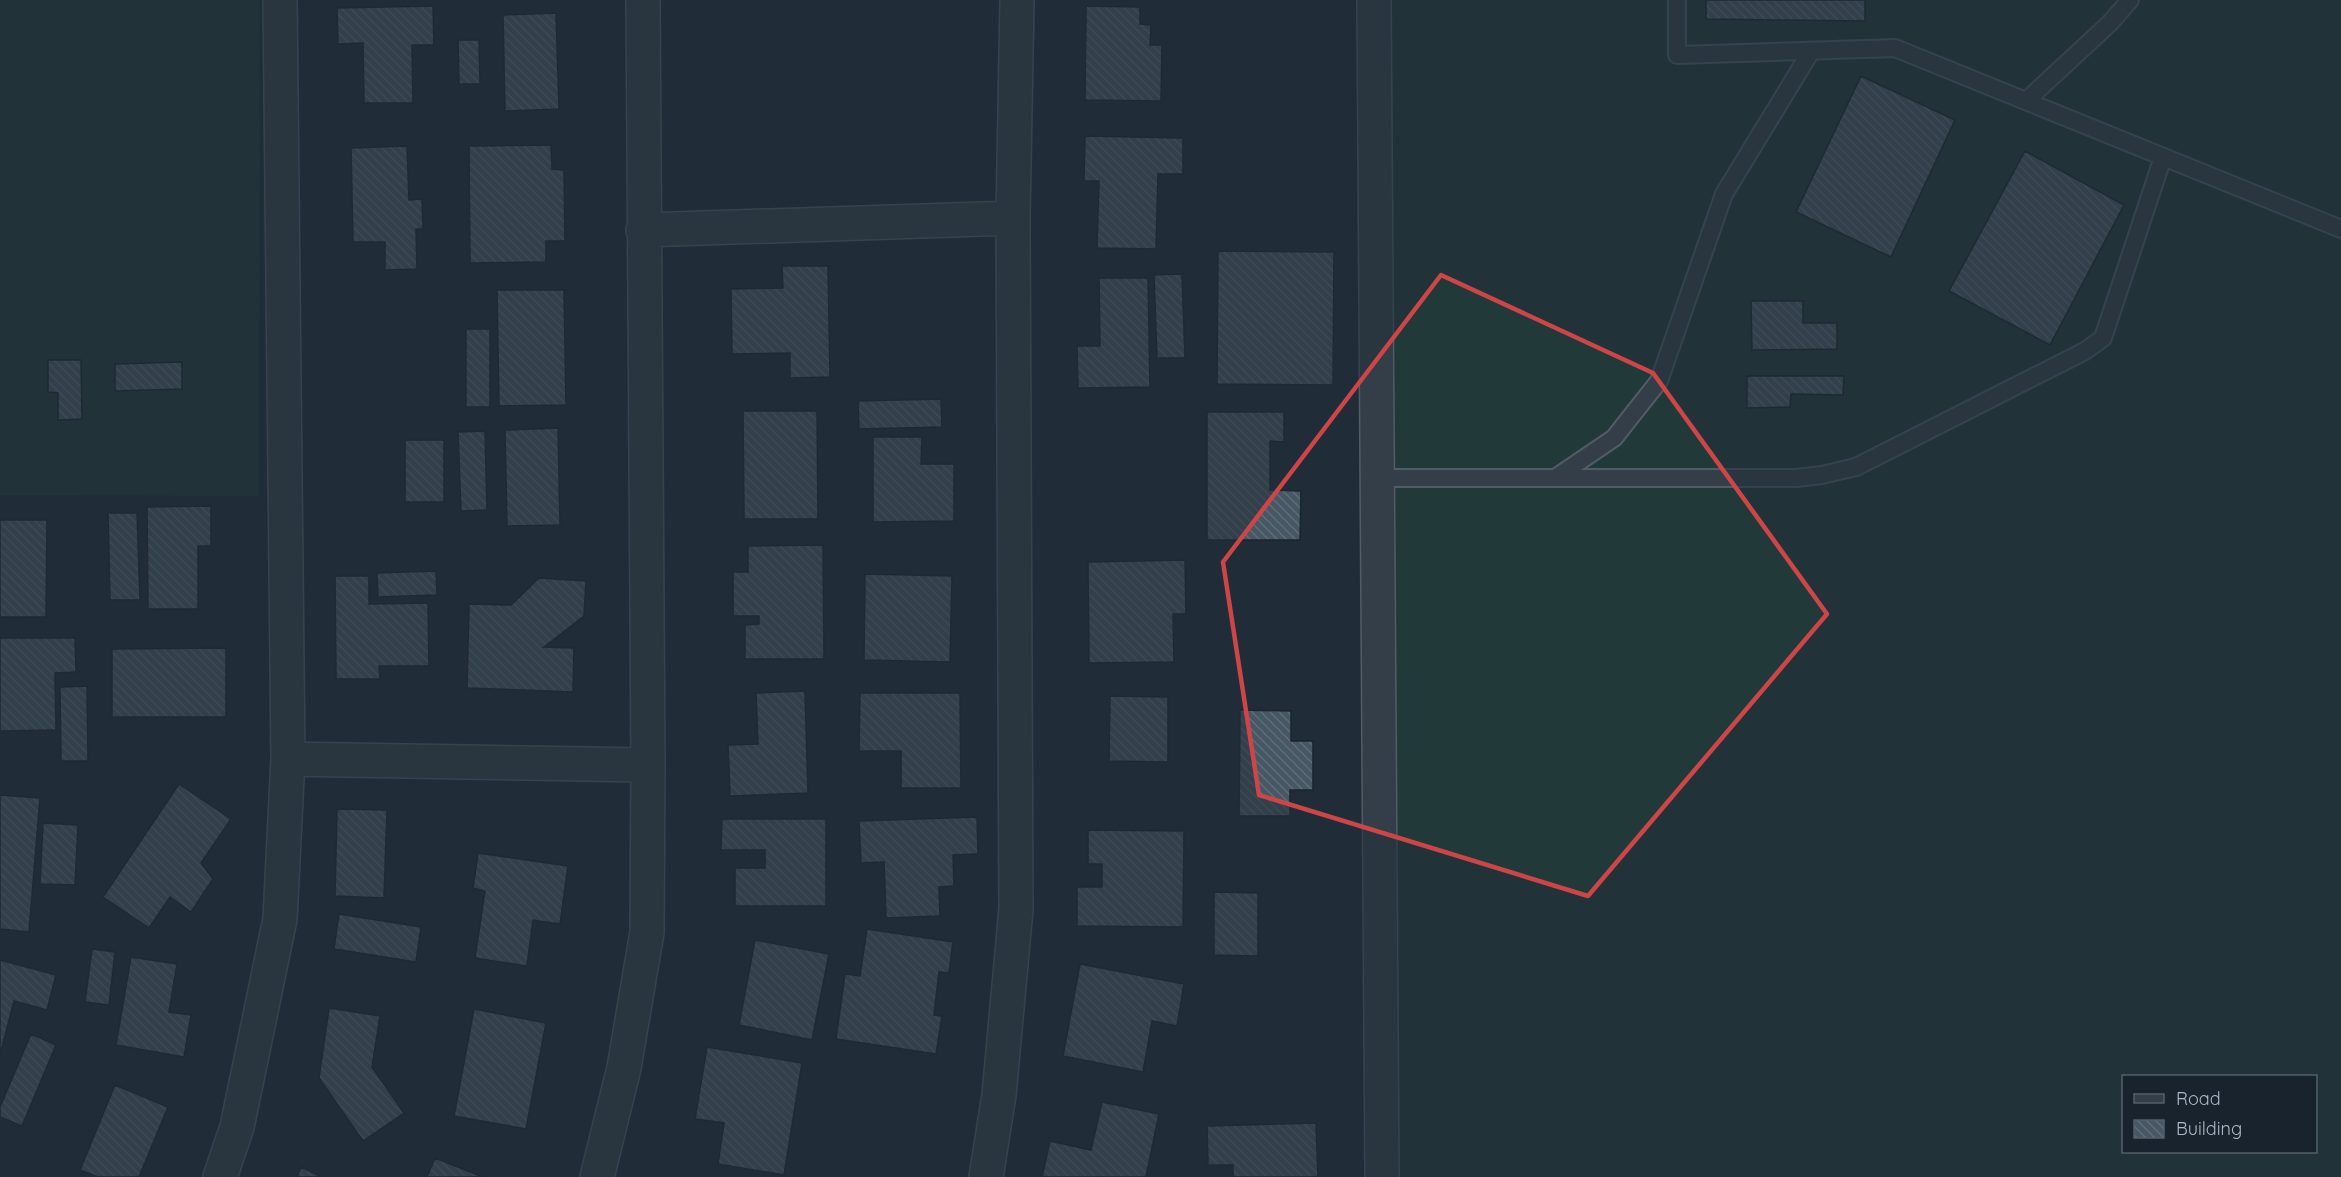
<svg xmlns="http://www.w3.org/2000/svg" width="2341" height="1177" viewBox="0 0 2341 1177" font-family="Quicksand,sans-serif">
  <defs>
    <pattern id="building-back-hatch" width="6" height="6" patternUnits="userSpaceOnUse" patternTransform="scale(1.5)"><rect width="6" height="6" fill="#475764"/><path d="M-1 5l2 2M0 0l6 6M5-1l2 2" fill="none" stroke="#5f6d79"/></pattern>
  </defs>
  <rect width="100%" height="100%" fill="#202d38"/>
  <path fill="#223939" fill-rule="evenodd" d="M 0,0 L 260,0 L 259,496 L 0,495 Z
    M 1389,0 L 2341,0 L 2341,1177 L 1399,1177 ZM 2124,1076 L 2316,1076 L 2316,1152 L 2124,1152 Z"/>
  <path fill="url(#building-back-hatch)" stroke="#1b252f" stroke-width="1.5" d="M 1706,0 L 1865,0 L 1865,21 L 1706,19 Z
    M 433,6 L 434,45 L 412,45 L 413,103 L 364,103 L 363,43 L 338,44 L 337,8 Z
    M 1086,6 L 1140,7 L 1140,24 L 1151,25 L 1150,45 L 1162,45 L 1161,101 L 1085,100 Z
    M 556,13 L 559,109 L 505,111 L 503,15 Z
    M 458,40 L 479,40 L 480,84 L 459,84 Z
    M 1861,76 L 1955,120 L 1891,257 L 1796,212 Z
    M 1085,136 L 1183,138 L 1183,174 L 1158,174 L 1156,249 L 1097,248 L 1099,181 L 1084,181 Z
    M 551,145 L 552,169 L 564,170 L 565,241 L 546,241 L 546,262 L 470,263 L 469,146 Z
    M 407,146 L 409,200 L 422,199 L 423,229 L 416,229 L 417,269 L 385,270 L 385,242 L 353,242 L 351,148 Z
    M 2025,151 L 2124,205 L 2050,345 L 1949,291 Z
    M 1218,251 L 1334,252 L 1333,385 L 1217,384 Z
    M 782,266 L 828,266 L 830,377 L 790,378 L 790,353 L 732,354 L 731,289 L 783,288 Z
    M 1182,274 L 1185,358 L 1157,358 L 1154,275 Z
    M 1099,278 L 1148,278 L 1150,387 L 1078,388 L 1077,346 L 1100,346 Z
    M 497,290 L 564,290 L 566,405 L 499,406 Z
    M 1751,301 L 1803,301 L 1803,323 L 1837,323 L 1837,349 L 1752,350 Z
    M 466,329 L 490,329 L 490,407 L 466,407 Z
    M 48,360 L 81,360 L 82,419 L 58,420 L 58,393 L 48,392 Z
    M 182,362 L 182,389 L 115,391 L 115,364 Z
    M 1747,376 L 1844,376 L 1843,395 L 1791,394 L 1790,407 L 1747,408 Z
    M 941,399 L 942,427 L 859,429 L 858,401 Z
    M 743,411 L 817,411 L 818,519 L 744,519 Z
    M 1207,412 L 1284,412 L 1284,442 L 1270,441 L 1270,490 L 1301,491 L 1300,540 L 1207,540 Z
    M 558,428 L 560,525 L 507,526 L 505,430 Z
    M 485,431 L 487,510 L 461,511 L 458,432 Z
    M 873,437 L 922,437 L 921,464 L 954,464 L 954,521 L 873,522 Z
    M 405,440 L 444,440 L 444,502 L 405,502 Z
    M 211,506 L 211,546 L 198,546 L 198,609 L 148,609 L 147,507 Z
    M 108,513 L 137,513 L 140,600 L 110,600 Z
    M 0,520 L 47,520 L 46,617 L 0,617 Z
    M 823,545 L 824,659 L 745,659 L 745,625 L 759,624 L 759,616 L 733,616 L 733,572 L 748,572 L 748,546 Z
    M 1185,560 L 1186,614 L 1173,614 L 1174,662 L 1089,663 L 1088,562 Z
    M 436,571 L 437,595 L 378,597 L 377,573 Z
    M 865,574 L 952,576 L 950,662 L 864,660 Z
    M 335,576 L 369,576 L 369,604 L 428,603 L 429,666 L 379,666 L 380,679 L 336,679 Z
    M 539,578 L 586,581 L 584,616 L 544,647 L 574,648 L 573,692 L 467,688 L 469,604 L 511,605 Z
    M 0,638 L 75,638 L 76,672 L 55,673 L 56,730 L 0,731 Z
    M 226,648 L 226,717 L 112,717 L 112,649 Z
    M 87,686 L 88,761 L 61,761 L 60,687 Z
    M 805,691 L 808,793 L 730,796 L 728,745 L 758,744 L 756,693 Z
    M 860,693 L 960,693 L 961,788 L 901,788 L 901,751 L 859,751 Z
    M 1110,696 L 1168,697 L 1168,762 L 1109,761 Z
    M 1240,710 L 1291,711 L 1291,741 L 1313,741 L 1313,790 L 1290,790 L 1290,816 L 1239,816 Z
    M 179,784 L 231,819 L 201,863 L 213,879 L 191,912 L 170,897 L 149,928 L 103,897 Z
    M 0,795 L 40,798 L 29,932 L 0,929 Z
    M 337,809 L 387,810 L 384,898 L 335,896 Z
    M 977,817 L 978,854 L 953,855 L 954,886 L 939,887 L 940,916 L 886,918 L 884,862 L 861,863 L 859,821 Z
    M 722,819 L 826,819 L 826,906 L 735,906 L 735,868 L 765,868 L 765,850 L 721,850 Z
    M 43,823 L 78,825 L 75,885 L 40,884 Z
    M 1088,830 L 1184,831 L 1183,927 L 1077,926 L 1077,887 L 1102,887 L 1102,864 L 1088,864 Z
    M 478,853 L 568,866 L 560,924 L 533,920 L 527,966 L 475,958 L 485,891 L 473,888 Z
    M 1214,892 L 1258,893 L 1258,956 L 1214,955 Z
    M 339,914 L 421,927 L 416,962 L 334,949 Z
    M 867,929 L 953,942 L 949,973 L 939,972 L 934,1015 L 942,1016 L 936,1054 L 836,1039 L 845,974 L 860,976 Z
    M 755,940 L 829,954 L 812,1040 L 739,1025 Z
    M 92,949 L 115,952 L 109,1005 L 85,1002 Z
    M 131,957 L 177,964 L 169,1012 L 191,1015 L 184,1057 L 116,1045 Z
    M 0,960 L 56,975 L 47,1010 L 14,1001 L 0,1055 Z
    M 1080,964 L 1184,984 L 1177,1026 L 1152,1021 L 1143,1072 L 1063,1056 Z
    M 329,1008 L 380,1016 L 372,1067 L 404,1113 L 363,1141 L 319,1078 Z
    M 474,1009 L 546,1023 L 526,1129 L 454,1116 Z
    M 31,1034 L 56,1045 L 22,1126 L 0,1117 L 0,1107 Z
    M 707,1047 L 802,1063 L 784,1175 L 718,1164 L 724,1123 L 695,1119 Z
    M 115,1085 L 168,1107 L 139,1177 L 98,1177 L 80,1170 Z
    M 1102,1102 L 1159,1114 L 1146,1177 L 1042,1177 L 1050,1141 L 1091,1150 Z
    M 1316,1123 L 1318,1177 L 1233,1177 L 1233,1165 L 1208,1165 L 1207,1126 Z
    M 435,1158 L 483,1177 L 427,1177 Z
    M 301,1167 L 322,1177 L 297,1177 Z"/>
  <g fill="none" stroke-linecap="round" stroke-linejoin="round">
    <g stroke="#515c66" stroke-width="20">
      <path id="lane" d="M 1677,0 L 1677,55 L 1895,48 L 2341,229
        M 2026,101 L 2110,23 L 2130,0
        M 1378,478 L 1796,478 L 1822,475 L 1856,467 L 2085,351 L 2103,338 L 2163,157
        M 1555,478 L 1614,438 L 1659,381 L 1724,194 L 1810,53"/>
    </g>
    <g stroke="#515c66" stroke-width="36">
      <path id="street" d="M 1374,0 L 1382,1177
        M 643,230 L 1013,218
        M 288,759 L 648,765 L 643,0
        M 220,1177 L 237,1127 L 280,919 L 288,759 L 280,0
        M 597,1177 L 624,1068 L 647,932 L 648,765
        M 986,1177 L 999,1095 L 1016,909 L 1013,218 L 1017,0"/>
    </g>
    <use href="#lane" stroke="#333e48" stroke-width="16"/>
    <use href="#street" stroke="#333e48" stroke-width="33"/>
  </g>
  <path d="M0 0H2341V1177H0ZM 1441,275 L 1653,373 L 1827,614 L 1588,896 L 1259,795 L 1223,562 Z" fill="#202d38" fill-opacity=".55" fill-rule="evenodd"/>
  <path fill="none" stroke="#ce4547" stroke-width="4.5" stroke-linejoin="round" d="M 1441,275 L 1653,373 L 1827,614 L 1588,896 L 1259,795 L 1223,562 Z"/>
  <rect x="2122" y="1075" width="195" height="78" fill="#19232d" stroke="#545f6a" stroke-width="1.5"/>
  <rect x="2134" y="1094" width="30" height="9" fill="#333e48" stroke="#545f6a" stroke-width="1.5"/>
  <text x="2176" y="1105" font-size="18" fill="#adb9c5">Road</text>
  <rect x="2134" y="1120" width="30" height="18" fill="url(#building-back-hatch)" stroke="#545f6a" stroke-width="1.5"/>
  <text x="2176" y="1135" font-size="18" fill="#adb9c5">Building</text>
</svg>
